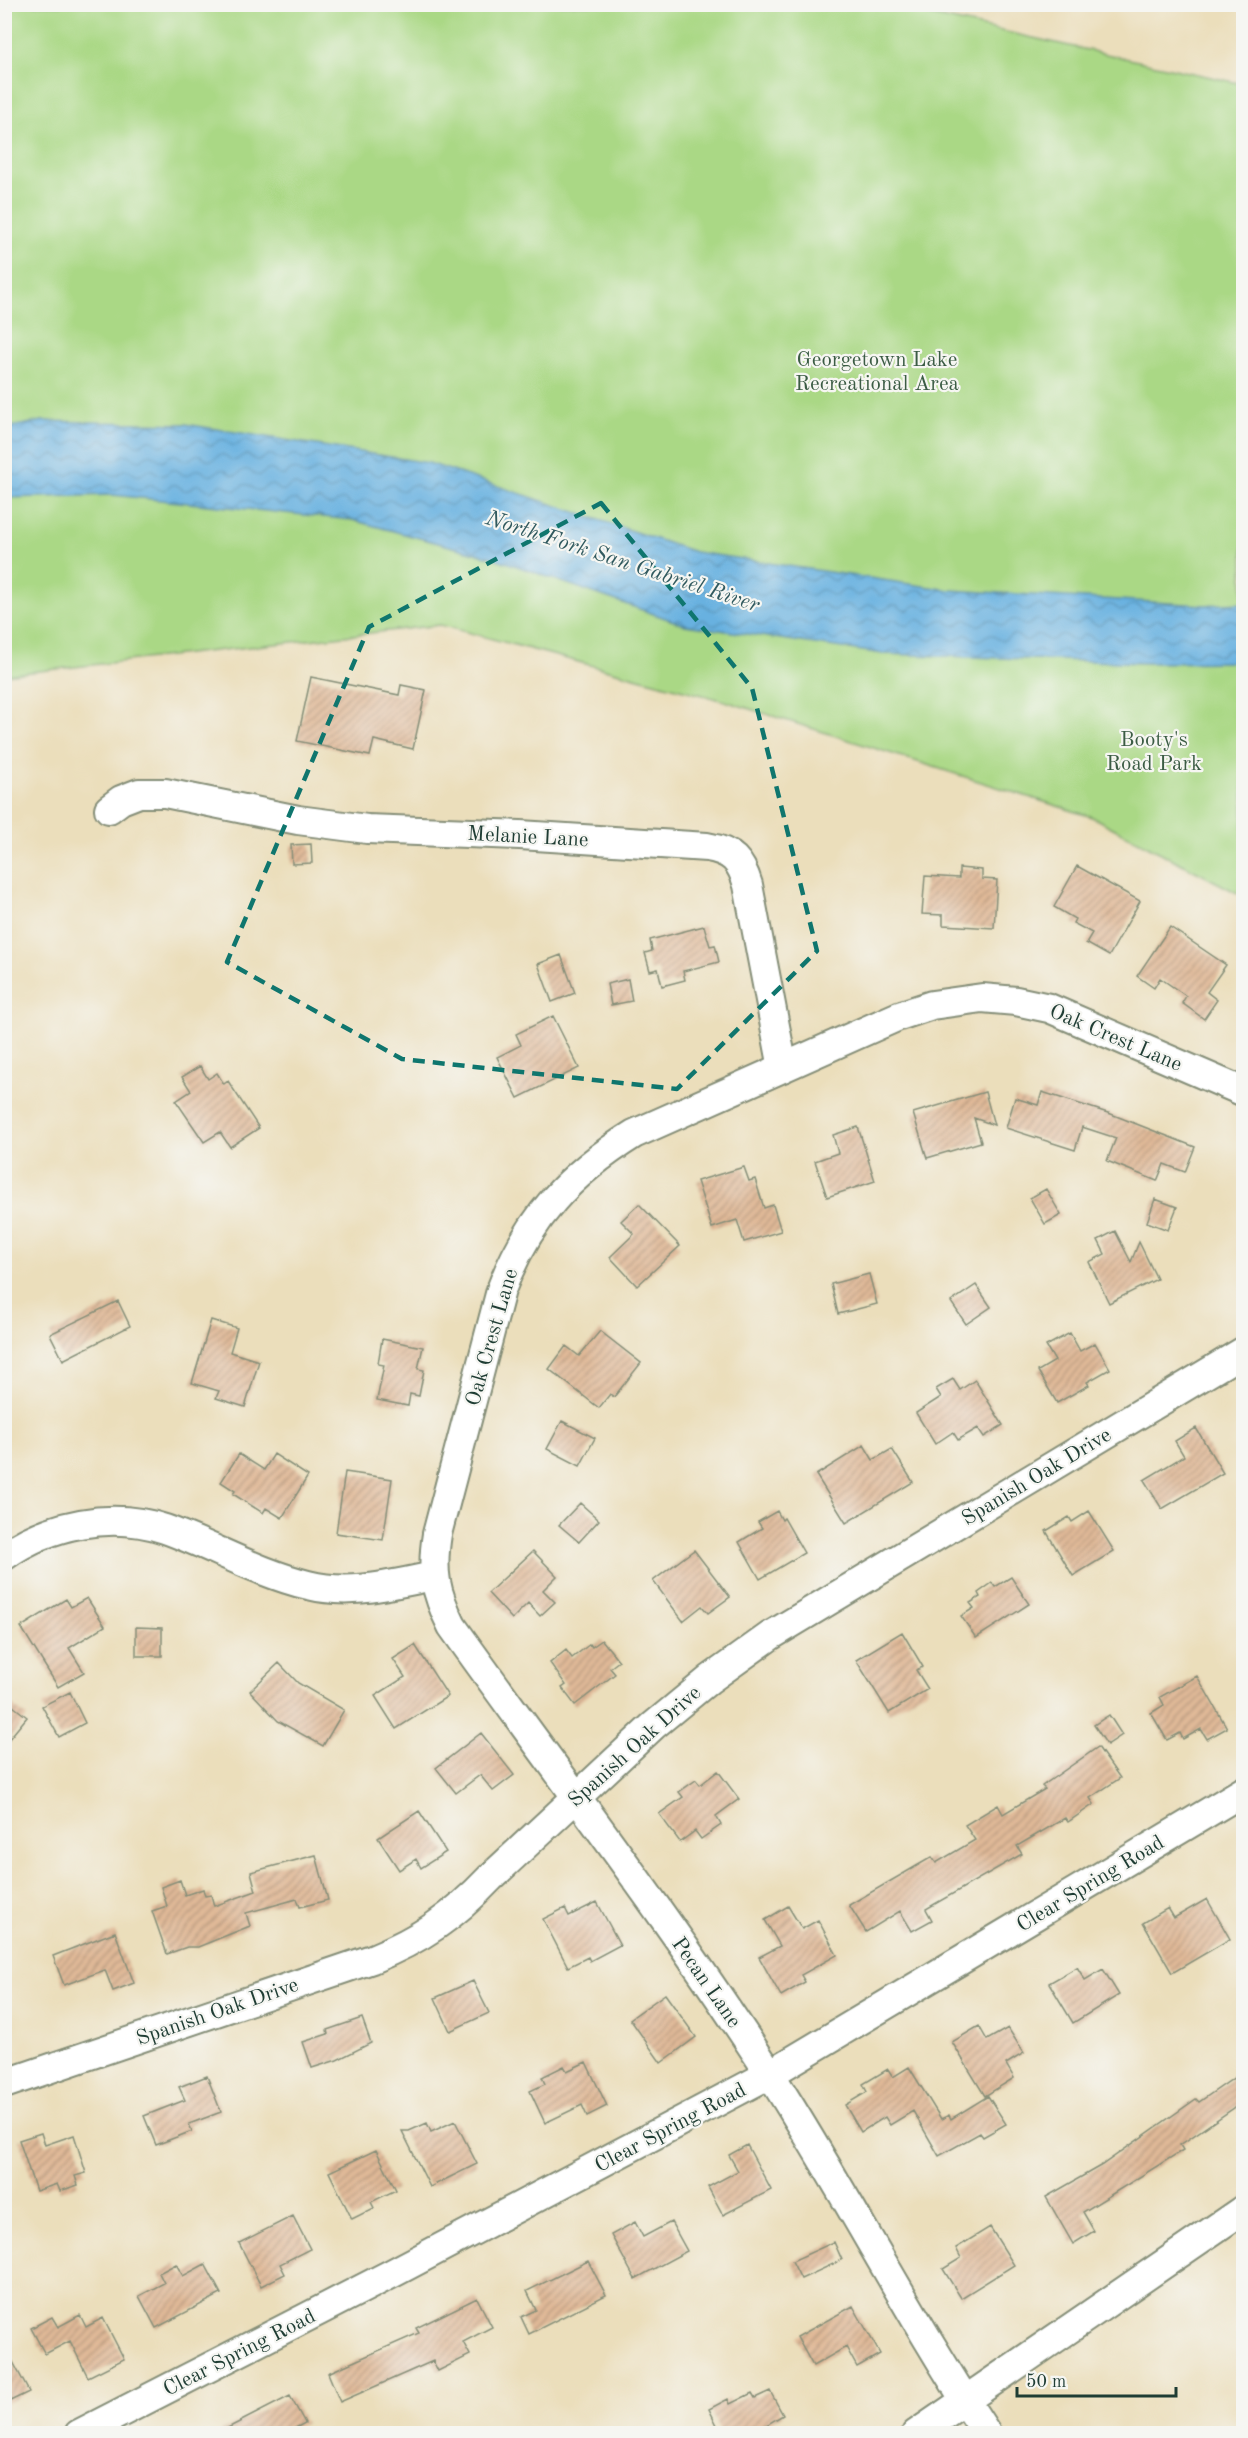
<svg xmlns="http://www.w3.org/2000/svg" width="1248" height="2438" viewBox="0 0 1248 2438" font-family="'Old Standard TT',serif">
  <defs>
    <pattern id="water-waves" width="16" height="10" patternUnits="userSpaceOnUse" patternTransform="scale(1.5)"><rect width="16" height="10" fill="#68b1e0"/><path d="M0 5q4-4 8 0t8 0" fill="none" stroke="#5591b6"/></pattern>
    <pattern id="building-hatch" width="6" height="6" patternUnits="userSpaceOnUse" patternTransform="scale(1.5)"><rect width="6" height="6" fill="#e0b998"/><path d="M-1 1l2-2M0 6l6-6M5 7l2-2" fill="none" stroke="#b5987d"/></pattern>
  </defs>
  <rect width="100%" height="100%" fill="#f6f6f2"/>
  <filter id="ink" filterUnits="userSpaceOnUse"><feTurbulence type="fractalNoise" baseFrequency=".0167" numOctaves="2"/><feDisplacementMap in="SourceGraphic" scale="12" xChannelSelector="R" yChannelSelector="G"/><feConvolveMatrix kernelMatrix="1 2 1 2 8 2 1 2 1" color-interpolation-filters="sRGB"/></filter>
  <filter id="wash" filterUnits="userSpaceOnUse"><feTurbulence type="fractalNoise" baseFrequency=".008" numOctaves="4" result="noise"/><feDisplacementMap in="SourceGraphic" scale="24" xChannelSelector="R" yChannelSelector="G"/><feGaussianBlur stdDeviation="1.35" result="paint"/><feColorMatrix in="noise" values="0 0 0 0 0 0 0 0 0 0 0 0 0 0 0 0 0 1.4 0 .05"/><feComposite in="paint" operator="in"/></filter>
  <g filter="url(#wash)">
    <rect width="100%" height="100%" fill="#ebdebb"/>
    <path fill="#aad885" stroke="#648a5c" stroke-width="1.5" d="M 4,5 L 883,5 L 1243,84 L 1243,896 L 1092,817 L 725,701 L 440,625 L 5,675 Z"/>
    <path fill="url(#water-waves)" stroke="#44778a" stroke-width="1.5" d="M 42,421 L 185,424 L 429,463 L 695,552 L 950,590 L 1204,605 L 1243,603 L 1243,662 L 1146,663 L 883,654 L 685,625 L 494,558 L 352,520 L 112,495 L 5,498 L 5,428 Z"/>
    <g id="blocks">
      <path fill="url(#building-hatch)" d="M 311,677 L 399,695 L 401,685 L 426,690 L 413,749 L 374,740 L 370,756 L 297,741 Z
        M 311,844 L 312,863 L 292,864 L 291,845 Z
        M 1077,866 L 1140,901 L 1109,956 L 1086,943 L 1092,933 L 1073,923 L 1075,919 L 1054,907 Z
        M 959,868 L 982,870 L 982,879 L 997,880 L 994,928 L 943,925 L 943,915 L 922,914 L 925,876 L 959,878 Z
        M 704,926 L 710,946 L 715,945 L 719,962 L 683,971 L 685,980 L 662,986 L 658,969 L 650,971 L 645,953 L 652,951 L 650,940 Z
        M 1170,927 L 1226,965 L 1207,992 L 1217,1000 L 1204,1019 L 1182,1003 L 1186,996 L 1160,978 L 1154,988 L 1137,976 Z
        M 561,955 L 575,993 L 552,1002 L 538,964 Z
        M 628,979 L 632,1001 L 611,1005 L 607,984 Z
        M 553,1016 L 579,1068 L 518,1098 L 497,1057 L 521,1045 L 516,1034 Z
        M 200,1066 L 208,1079 L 217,1073 L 224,1084 L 228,1081 L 259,1128 L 230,1147 L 220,1132 L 204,1142 L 176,1101 L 191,1091 L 182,1077 Z
        M 985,1092 L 994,1125 L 974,1118 L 981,1142 L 927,1158 L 913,1113 Z
        M 1042,1092 L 1111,1114 L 1195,1147 L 1185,1172 L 1164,1164 L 1157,1181 L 1107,1161 L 1116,1138 L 1082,1127 L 1075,1150 L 1006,1128 L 1015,1098 L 1038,1105 Z
        M 858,1127 L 875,1181 L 827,1197 L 815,1161 L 838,1153 L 833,1135 Z
        M 744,1167 L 749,1181 L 755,1179 L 764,1208 L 773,1205 L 781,1231 L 744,1242 L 737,1220 L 712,1228 L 697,1181 Z
        M 1046,1189 L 1061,1215 L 1045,1224 L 1030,1198 Z
        M 1155,1199 L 1177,1207 L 1168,1230 L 1147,1222 Z
        M 639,1204 L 680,1246 L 637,1286 L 610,1257 L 634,1234 L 621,1221 Z
        M 1115,1231 L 1131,1262 L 1139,1242 L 1157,1279 L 1109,1303 L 1089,1262 L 1105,1254 L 1098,1240 Z
        M 869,1274 L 877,1304 L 838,1314 L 831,1284 Z
        M 976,1285 L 991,1307 L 966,1324 L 951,1302 Z
        M 118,1301 L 130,1326 L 63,1360 L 50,1334 Z
        M 211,1320 L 237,1328 L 230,1352 L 259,1361 L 245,1407 L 216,1398 L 219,1391 L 192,1383 Z
        M 600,1331 L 641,1363 L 614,1397 L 610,1394 L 599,1408 L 549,1369 L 566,1346 L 579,1356 Z
        M 1070,1333 L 1080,1351 L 1095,1343 L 1110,1369 L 1087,1382 L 1089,1385 L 1057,1403 L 1038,1371 L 1055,1361 L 1046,1346 Z
        M 382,1339 L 423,1347 L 418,1369 L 424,1370 L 419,1396 L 410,1394 L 408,1406 L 377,1400 L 384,1365 L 378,1364 Z
        M 953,1379 L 960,1390 L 975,1380 L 1003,1425 L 984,1437 L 978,1428 L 958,1440 L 953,1432 L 935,1444 L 916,1413 L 941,1397 L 936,1389 Z
        M 562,1421 L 595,1438 L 580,1466 L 547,1449 Z
        M 1196,1428 L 1223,1473 L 1162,1509 L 1144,1480 L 1184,1456 L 1175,1441 Z
        M 864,1445 L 873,1460 L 892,1449 L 913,1482 L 846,1523 L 816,1475 Z
        M 239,1454 L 264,1470 L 274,1454 L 308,1476 L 282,1518 L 266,1508 L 263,1513 L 233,1494 L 235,1491 L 221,1482 Z
        M 345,1472 L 392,1479 L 383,1540 L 336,1533 Z
        M 580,1503 L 599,1520 L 579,1542 L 559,1525 Z
        M 777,1511 L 782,1520 L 784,1518 L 804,1553 L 760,1579 L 739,1542 L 762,1528 L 758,1522 Z
        M 1089,1511 L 1114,1551 L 1073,1576 L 1046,1531 L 1069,1517 L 1072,1522 Z
        M 694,1550 L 730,1597 L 708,1613 L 702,1606 L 683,1621 L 653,1581 Z
        M 533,1551 L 557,1576 L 543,1590 L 555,1602 L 540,1616 L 528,1603 L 512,1619 L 488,1593 Z
        M 1011,1577 L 1029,1604 L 976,1638 L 961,1616 L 974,1608 L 970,1603 L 980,1597 L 978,1593 L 992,1583 L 995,1587 Z
        M 87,1598 L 105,1626 L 69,1648 L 84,1672 L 58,1687 L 21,1627 L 66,1599 L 71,1607 Z
        M 136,1627 L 162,1628 L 162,1656 L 136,1656 Z
        M 902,1632 L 923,1667 L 916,1670 L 928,1689 L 889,1713 L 856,1660 Z
        M 602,1640 L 619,1661 L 610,1668 L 615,1674 L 575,1705 L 562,1688 L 566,1685 L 550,1663 L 566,1650 L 572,1658 L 590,1644 L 592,1647 Z
        M 415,1645 L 448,1696 L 396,1729 L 375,1696 L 405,1677 L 393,1659 Z
        M 279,1663 L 298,1683 L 344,1710 L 323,1746 L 278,1721 L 250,1691 Z
        M 1197,1676 L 1227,1728 L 1207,1739 L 1201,1729 L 1183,1739 L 1180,1733 L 1167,1740 L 1151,1713 L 1164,1705 L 1160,1697 Z
        M 70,1692 L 85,1723 L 59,1737 L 42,1706 Z
        M 4,1699 L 27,1717 L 4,1745 Z
        M 1109,1715 L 1122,1735 L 1107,1745 L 1094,1725 Z
        M 481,1733 L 514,1775 L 493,1791 L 480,1775 L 456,1793 L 436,1768 Z
        M 1098,1747 L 1120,1778 L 1090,1798 L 1094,1804 L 1068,1822 L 1065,1818 L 1017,1846 L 1022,1854 L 926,1909 L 932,1920 L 912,1931 L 900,1911 L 866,1932 L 849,1905 L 932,1857 L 936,1863 L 975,1840 L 965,1825 L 998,1805 L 1003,1814 L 1045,1789 L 1042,1786 Z
        M 718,1771 L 739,1799 L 716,1816 L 721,1825 L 701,1839 L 695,1831 L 680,1842 L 659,1814 L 683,1797 L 679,1792 L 696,1780 L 700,1785 Z
        M 419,1811 L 446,1852 L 421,1868 L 416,1859 L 399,1870 L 378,1838 Z
        M 316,1855 L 328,1900 L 300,1907 L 297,1899 L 246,1913 L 250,1926 L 198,1947 L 187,1947 L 167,1954 L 152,1911 L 167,1906 L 161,1887 L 180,1880 L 185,1895 L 203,1889 L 205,1896 L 211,1895 L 214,1906 L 256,1891 L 251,1872 Z
        M 1207,1899 L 1230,1939 L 1172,1973 L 1143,1923 L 1168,1908 L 1174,1918 Z
        M 597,1902 L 620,1945 L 590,1961 L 588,1957 L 568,1967 L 543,1919 L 565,1908 L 569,1916 Z
        M 788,1906 L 802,1929 L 818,1920 L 837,1955 L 801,1975 L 805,1982 L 781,1996 L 759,1957 L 780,1946 L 765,1920 Z
        M 115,1932 L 134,1983 L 113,1991 L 105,1970 L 64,1985 L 53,1956 Z
        M 1077,1967 L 1085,1980 L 1103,1969 L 1119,1995 L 1073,2023 L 1049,1983 Z
        M 473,1981 L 489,2013 L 450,2031 L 435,1998 Z
        M 665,1994 L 696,2037 L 661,2063 L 630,2019 Z
        M 362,2018 L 371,2043 L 337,2060 L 312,2068 L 303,2042 L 328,2034 L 327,2030 Z
        M 979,2026 L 987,2040 L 1008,2028 L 1024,2053 L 1006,2064 L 1014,2078 L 985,2096 L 952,2042 Z
        M 586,2062 L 607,2106 L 587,2116 L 582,2105 L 545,2123 L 530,2091 L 545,2084 L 542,2077 L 564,2066 L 567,2071 Z
        M 909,2067 L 941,2119 L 949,2115 L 951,2119 L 988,2096 L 1006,2124 L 983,2137 L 980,2133 L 939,2156 L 913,2111 L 890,2125 L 885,2117 L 861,2132 L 845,2105 L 867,2092 L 863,2084 L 888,2069 L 893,2077 Z
        M 1244,2071 L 1244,2101 L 1180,2145 L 1183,2150 L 1083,2212 L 1094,2231 L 1073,2244 L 1046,2197 L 1102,2165 L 1196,2099 L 1199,2102 Z
        M 207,2076 L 221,2112 L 189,2124 L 192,2131 L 156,2145 L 144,2116 L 185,2100 L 179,2087 Z
        M 455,2121 L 477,2164 L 430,2187 L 402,2131 L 409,2131 L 427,2123 L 431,2132 Z
        M 41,2133 L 45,2145 L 74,2135 L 86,2173 L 75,2176 L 78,2185 L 60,2191 L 57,2184 L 36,2191 L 19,2140 Z
        M 747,2145 L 771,2190 L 723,2215 L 708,2187 L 738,2171 L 729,2155 Z
        M 376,2150 L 396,2190 L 371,2202 L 374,2208 L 352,2219 L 329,2172 Z
        M 293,2216 L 310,2249 L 280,2264 L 285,2274 L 261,2286 L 239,2243 Z
        M 635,2222 L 643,2237 L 671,2222 L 687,2251 L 635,2279 L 611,2235 Z
        M 990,2227 L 1014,2265 L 961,2298 L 943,2269 L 961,2258 L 956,2248 Z
        M 834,2242 L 842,2260 L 801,2279 L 792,2261 Z
        M 588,2261 L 606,2295 L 529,2334 L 521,2317 L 536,2310 L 527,2291 Z
        M 176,2264 L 183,2276 L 205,2264 L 221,2294 L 156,2328 L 139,2296 L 164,2283 L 159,2273 Z
        M 477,2298 L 492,2327 L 463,2342 L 470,2355 L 438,2371 L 433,2361 L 340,2402 L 328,2373 L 419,2333 L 416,2328 Z
        M 853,2306 L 880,2354 L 857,2367 L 846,2347 L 813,2366 L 797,2337 Z
        M 80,2315 L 86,2327 L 103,2318 L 124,2359 L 88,2377 L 70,2341 L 45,2354 L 31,2328 L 52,2317 L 58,2327 Z
        M 4,2345 L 29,2392 L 4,2404 Z
        M 770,2391 L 783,2415 L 753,2433 L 721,2433 L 709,2409 L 728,2399 L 730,2404 L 752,2393 L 755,2398 Z
        M 290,2396 L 305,2423 L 286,2433 L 218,2433 Z"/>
    </g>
  </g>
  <g filter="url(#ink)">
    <use href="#blocks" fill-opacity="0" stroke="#858e78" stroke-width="1.5"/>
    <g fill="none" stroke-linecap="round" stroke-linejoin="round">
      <g stroke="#858e78" stroke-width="32">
        <path id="minor" d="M 109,809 L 121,800 L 139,793 L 165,793 L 298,820 L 367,829 L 520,835 L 707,847 C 732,851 741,861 748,885 L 783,1068
          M 4,1556 C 49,1524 111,1511 165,1529 C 213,1546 258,1573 308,1585 C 351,1596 392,1584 434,1576
          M 4,2084 L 372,1959 C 421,1939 453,1917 490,1878 L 653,1726 L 710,1679 L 770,1636 L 1244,1351
          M 79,2434 L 393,2273 L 770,2074 L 1244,1791
          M 916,2434 L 1244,2209
          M 987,2434 C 909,2316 844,2189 768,2071 C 669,1918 558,1774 452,1626 C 435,1592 431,1571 437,1534 L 501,1290 C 528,1218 570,1174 634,1134 L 899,1016 L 932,1005 L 982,998 L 1016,1001 L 1049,1008 L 1244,1092"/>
      </g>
      <use href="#minor" stroke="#fff" stroke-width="28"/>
    </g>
  </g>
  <path fill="none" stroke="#0f766e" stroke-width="4.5" stroke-dasharray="12 8" stroke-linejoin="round" d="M 601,503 L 752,688 L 817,951 L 677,1089 L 402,1059 L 227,962 L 369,627 Z"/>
  <g text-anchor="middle" stroke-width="4.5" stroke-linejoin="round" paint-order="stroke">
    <g font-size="21" fill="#3b5c44" stroke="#f6f6f2">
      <text x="877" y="366">Georgetown Lake<tspan x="877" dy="24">Recreational Area</tspan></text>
      <text x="1154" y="746">Booty's<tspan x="1154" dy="24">Road Park</tspan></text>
    </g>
    <g font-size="21" fill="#1f3d34" stroke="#f6f6f2">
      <text transform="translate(528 836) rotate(3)" y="7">Melanie Lane</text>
      <text transform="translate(1116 1037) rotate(23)" y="7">Oak Crest Lane</text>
      <text transform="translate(491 1337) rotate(-74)" y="7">Oak Crest Lane</text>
      <text transform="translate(1036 1476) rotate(-31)" y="7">Spanish Oak Drive</text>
      <text transform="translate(634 1746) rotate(-42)" y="7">Spanish Oak Drive</text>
      <text transform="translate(1090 1883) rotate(-31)" y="7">Clear Spring Road</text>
      <text transform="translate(707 1982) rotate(55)" y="7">Pecan Lane</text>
      <text transform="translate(217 2011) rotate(-19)" y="7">Spanish Oak Drive</text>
      <text transform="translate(670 2127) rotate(-28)" y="7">Clear Spring Road</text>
      <text transform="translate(239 2352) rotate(-27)" y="7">Clear Spring Road</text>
    </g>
    <g font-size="22" font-style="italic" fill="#315a5f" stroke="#f6f6f2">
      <text transform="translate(623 560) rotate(18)" y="8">North Fork San Gabriel River</text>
    </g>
  </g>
  <rect width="1248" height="2438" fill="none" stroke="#f6f6f2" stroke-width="24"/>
  <path d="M1017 2387v9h159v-9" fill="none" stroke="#1f3d34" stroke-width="3"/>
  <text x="1026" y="2387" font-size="18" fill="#1f3d34" stroke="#f6f6f2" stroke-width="4.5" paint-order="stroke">50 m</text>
</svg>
